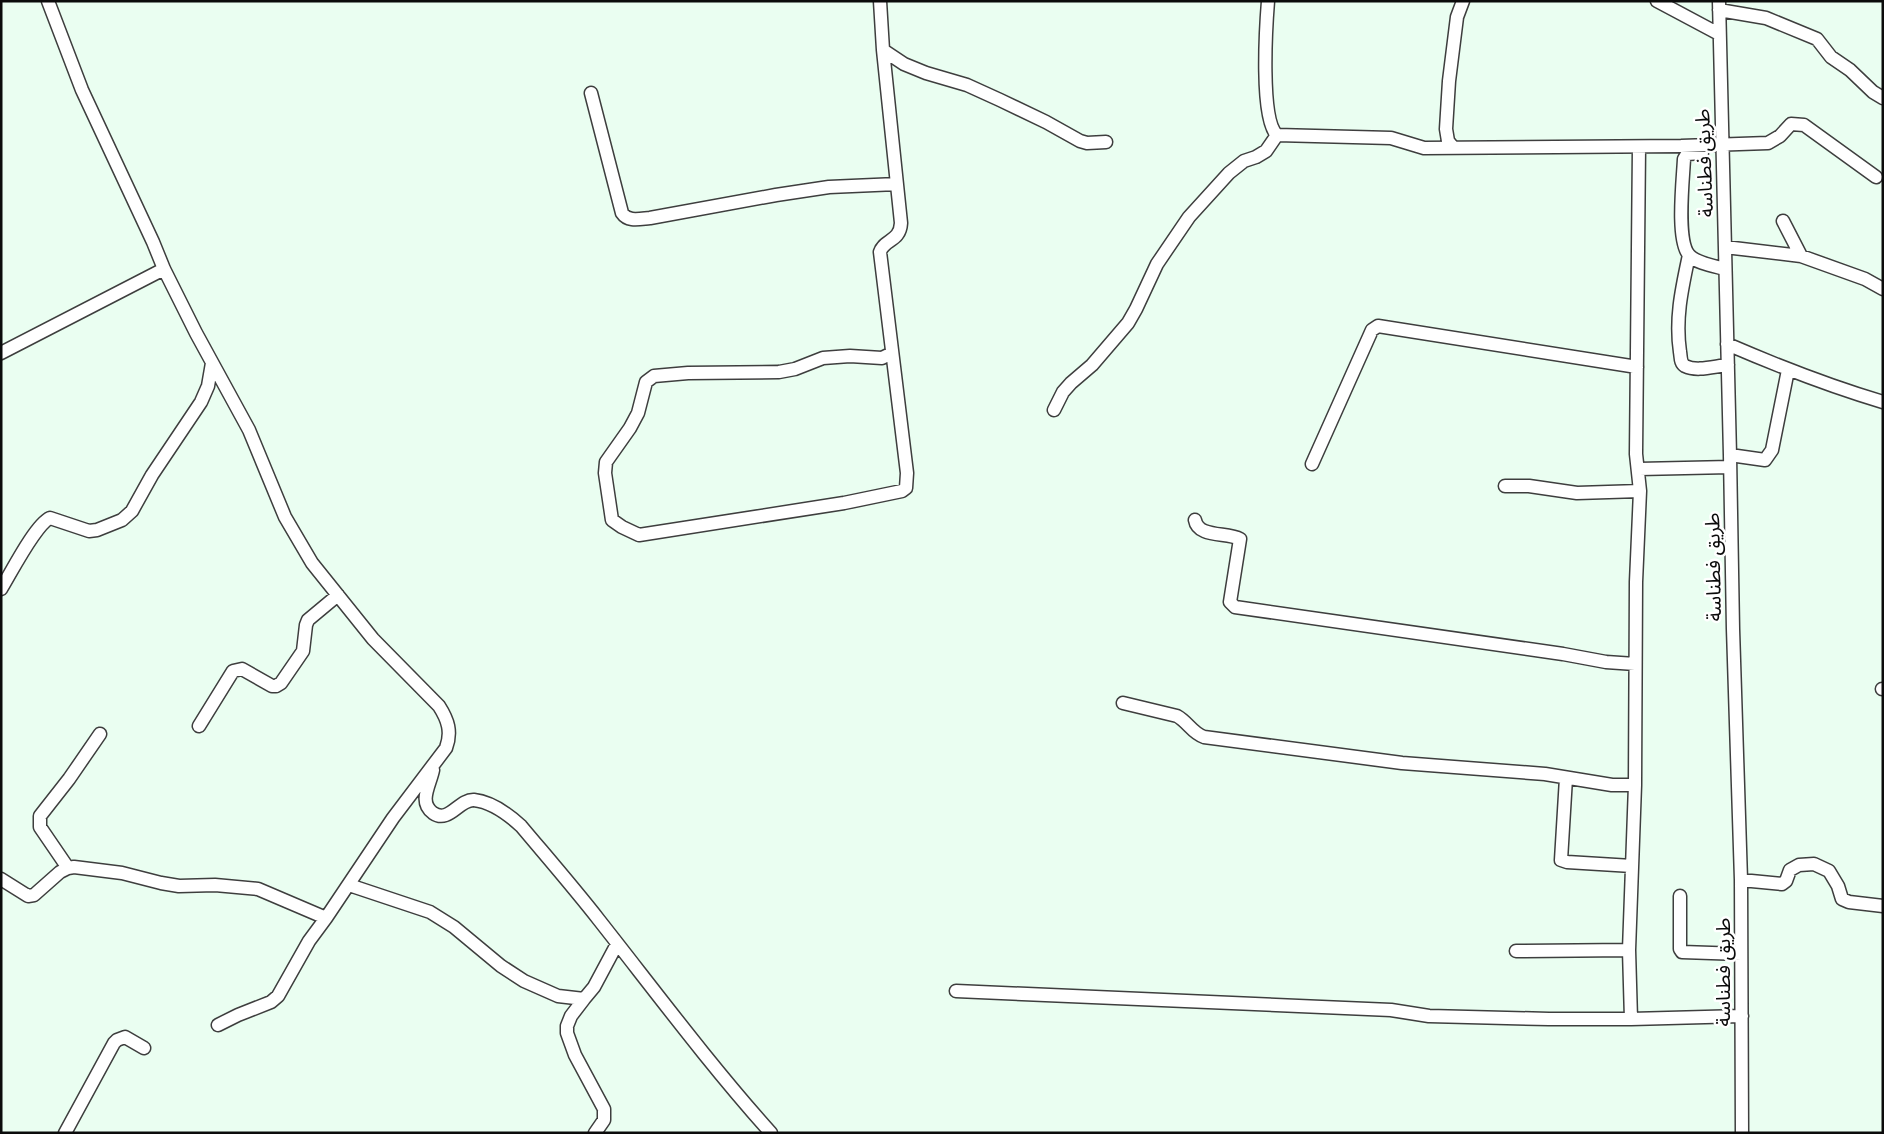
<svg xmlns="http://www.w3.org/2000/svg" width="1884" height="1134" viewBox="0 0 1884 1134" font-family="'Zilla Slab','Noto Sans Arabic',serif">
  <rect width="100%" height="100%" fill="#eafef1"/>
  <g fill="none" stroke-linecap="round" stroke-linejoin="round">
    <g stroke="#3e3e3e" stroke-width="15">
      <path id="minor" d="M 880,1 L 883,50 L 901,223 C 900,242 884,239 880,252 L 907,473 L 906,488 L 902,491 L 844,503 L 639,535 L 622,527 L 612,520 L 605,473 L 606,462 L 630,428 L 638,413 L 646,382 L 654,376 L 688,373 L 779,372 L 795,369 L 823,358 L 850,356 L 882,358 L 892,353
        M 1268,1 C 1266,26 1260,119 1277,135 L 1391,138 L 1424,148 L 1681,146 L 1768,143 L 1780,136 L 1791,124 L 1804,125 L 1876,177
        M 1657,1 L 1719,34
        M 1719,1 L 1730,455 L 1733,629 L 1741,880 L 1742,1133
        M 1719,10 L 1766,18 L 1817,39 L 1831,57 L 1850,70 L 1873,92 L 1883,98
        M 883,50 L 904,64 L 926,73 L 967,85 L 1000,100 L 1046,122 L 1080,141 L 1087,143 L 1106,142
        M 591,93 L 622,213 C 628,222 639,219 650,218 L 776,195 L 829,187 L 897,184
        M 1452,146 L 1448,141 L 1446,129 L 1449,81 L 1457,17 L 1463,1
        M 1702,153 L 1687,154 L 1684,159 C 1683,180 1676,240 1689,255 C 1696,263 1714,266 1725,269
        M 1783,221 L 1801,256
        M 1725,247 L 1801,256 L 1865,279 L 1883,289
        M 1689,255 C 1682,288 1675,318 1680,352 C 1681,357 1680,363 1685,366 C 1697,372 1715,366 1728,365
        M 1727,344 C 1778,366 1829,386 1883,402
        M 1,353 L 164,269
        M 1054,410 L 1063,392 L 1071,383 L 1092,365 L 1128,323 L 1136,309 L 1157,264 L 1189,217 L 1229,173 L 1244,161 L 1256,157 L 1266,151 L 1277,135
        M 1730,455 L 1765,460 L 1772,450 L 1788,370
        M 1312,464 L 1372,330 L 1378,326 L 1637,367
        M 1639,469 L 1730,467
        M 1505,486 L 1529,486 L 1577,493 L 1640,491
        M 1195,520 C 1198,538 1227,532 1240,539 L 1230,602 L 1235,607 L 1563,654 L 1606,662 L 1635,664
        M 1,589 C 11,573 35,525 50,518 L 89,531 L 97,530 L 122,520 L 132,511 L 152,475 L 201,402 L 208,386 L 212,363
        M 1882,689 L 1883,689
        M 1123,703 L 1177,716 C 1188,722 1192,733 1204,737 L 1402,763 L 1545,774 L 1612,785 L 1635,785
        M 199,726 L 233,671 L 242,669 L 272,686 L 276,686 L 281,683 L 303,651 L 306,625 L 308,620 L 338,595
        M 433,770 C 430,785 418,802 433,813 C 449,824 459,799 474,800 C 492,802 508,814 521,826 C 547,857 574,888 599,920 C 655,991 710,1065 771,1133
        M 1566,778 L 1561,860 L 1567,862 L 1632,866
        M 68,868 L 40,827 L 40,816 L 69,779 L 100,734
        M 1,879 L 28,896 L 34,895 L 60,872 L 68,868 L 74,867 L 122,873 L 161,883 L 179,886 L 215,885 L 258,889 L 326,918 L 393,818 L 446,748 C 452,732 448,720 439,706 L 373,639 L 312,563 L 285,517 L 249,430 L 196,333 L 164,269 L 153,242 L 82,90 L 48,1
        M 1741,880 L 1782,884 L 1786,881 L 1790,870 L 1799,865 L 1814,864 L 1829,871 L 1838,886 L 1842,899 L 1849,902 L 1883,906
        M 349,885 L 430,912 L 454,927 L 501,966 L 524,981 L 558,996 L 584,999 L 594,987 L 617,944
        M 1680,896 L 1680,949 L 1682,952 L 1741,954
        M 1516,951 L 1629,950
        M 956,991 L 1391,1010 L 1429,1016 L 1549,1019 L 1631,1019 L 1742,1016
        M 584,999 L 571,1016 L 567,1026 L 567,1033 L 575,1055 L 604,1109 L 604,1120 L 595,1133
        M 1631,1019 L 1629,950 L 1635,785 L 1636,582 L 1640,491 L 1636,454 L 1639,147
        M 218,1025 L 238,1015 L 271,1002 L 278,996 L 309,941 L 326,918
        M 65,1133 L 114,1043 L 117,1040 L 125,1037 L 144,1048"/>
    </g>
    <use href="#minor" stroke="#fff" stroke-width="12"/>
  </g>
  <g text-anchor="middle" stroke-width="5" stroke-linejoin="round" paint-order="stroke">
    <g font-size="20" fill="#0b0b0b" stroke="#fff">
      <text transform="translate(1704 163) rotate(-92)" y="7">طريق فطناسة</text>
      <text transform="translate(1713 567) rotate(-91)" y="7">طريق فطناسة</text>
      <text transform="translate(1723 972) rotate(-90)" y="7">طريق فطناسة</text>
    </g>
  </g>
  <rect width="1884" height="1134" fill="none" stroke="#0b0b0b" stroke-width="5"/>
</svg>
